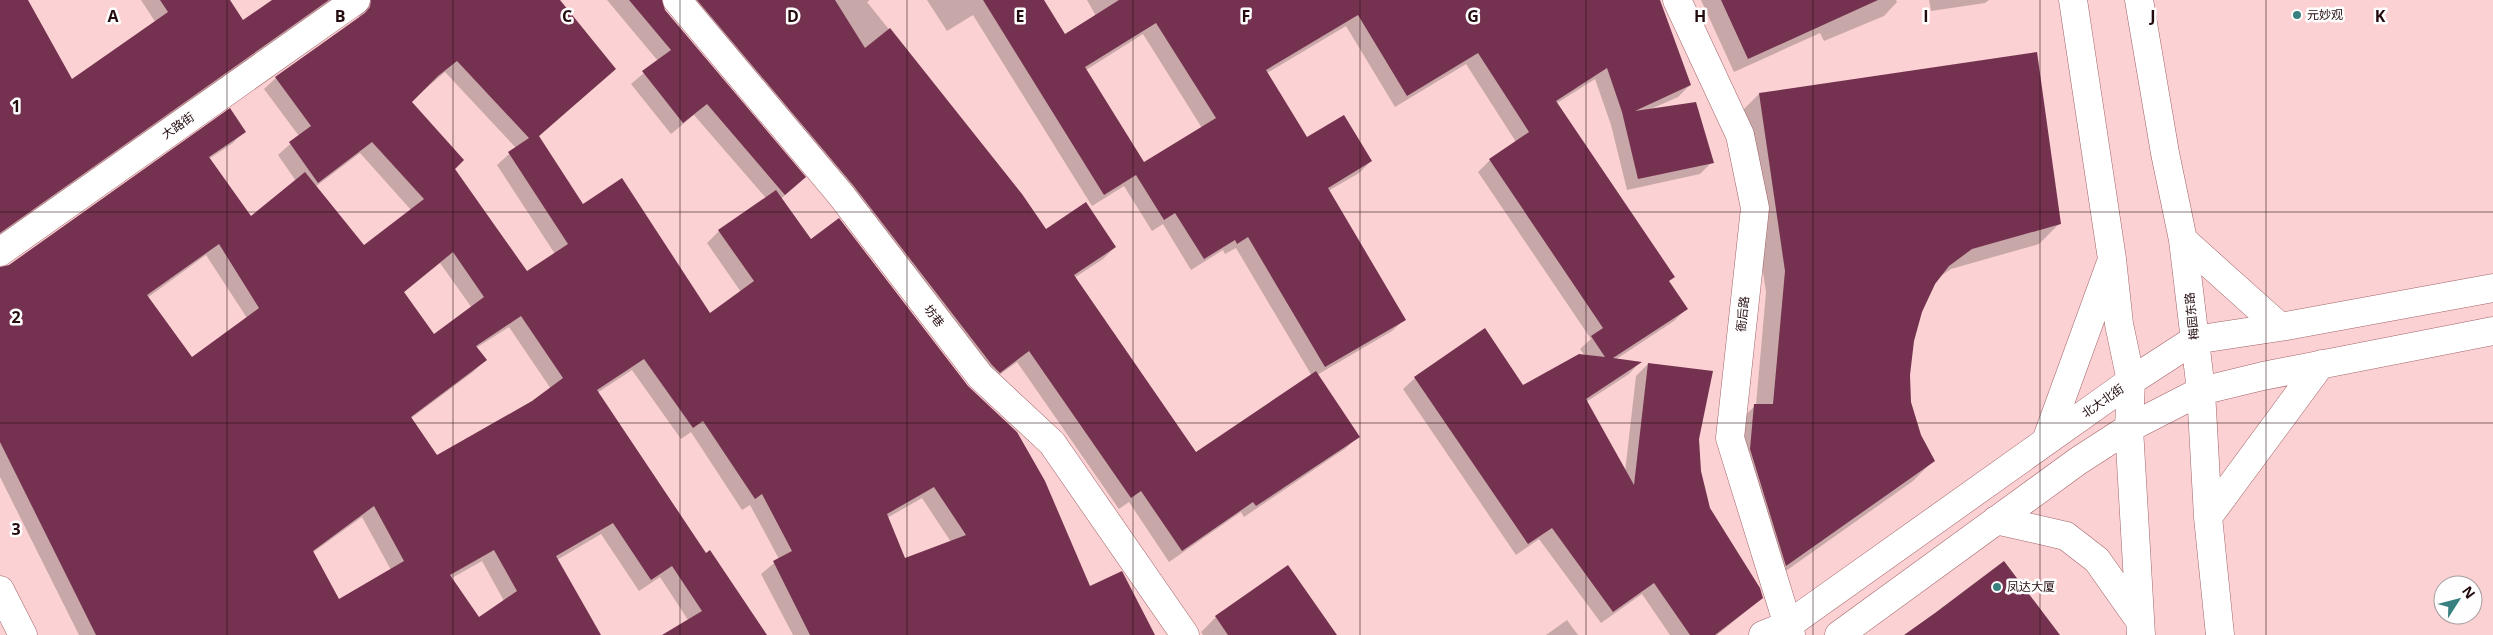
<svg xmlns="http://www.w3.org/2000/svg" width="2493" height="635" viewBox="0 0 2493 635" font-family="'Open Sans','Noto Sans SC',sans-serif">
  <rect width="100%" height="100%" fill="#fbd1d3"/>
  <path fill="#0003" fill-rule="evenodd" d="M 0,0 L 27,0 L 71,80 L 156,23 L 141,0 L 228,0 L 242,22 L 274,0 L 332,0 L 0,235 Z
    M 354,0 L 559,0 L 614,69 L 538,137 L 583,205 L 710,314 L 741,292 L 707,243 L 719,231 L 766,198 L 694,115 L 671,134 L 631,84 L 658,61 L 607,0 L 661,0 L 664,11 L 804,177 L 781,199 L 810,241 L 1089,588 L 1149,635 L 793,635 L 761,574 L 779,559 L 750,505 L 742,510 L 691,432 L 681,439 L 632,370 L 597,393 L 705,554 L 766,635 L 664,635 L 688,620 L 660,577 L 639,591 L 601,534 L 557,560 L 599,635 L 79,635 L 0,477 L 0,268 L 10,266 L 244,131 L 233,143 L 209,159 L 250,218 L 296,181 L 278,155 L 299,136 L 264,89 L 276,78 L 359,18 L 360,11 ZM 445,72 L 516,148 L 497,165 L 555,254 L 527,273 L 454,169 L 410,102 ZM 360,153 L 411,210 L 364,247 L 315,187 ZM 206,255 L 247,318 L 192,359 L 147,298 ZM 440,263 L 472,308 L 434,335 L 403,293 ZM 509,327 L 551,389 L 533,402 L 437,457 L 410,419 L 473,372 L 485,360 L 476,348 ZM 922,498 L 951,542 L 905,559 L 887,518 ZM 362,517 L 391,570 L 338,601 L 312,553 ZM 482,561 L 504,601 L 479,619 L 450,579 Z
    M 675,0 L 870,0 L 867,2 L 1021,194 L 1045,231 L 1115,247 L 1103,259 L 1074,278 L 1195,453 L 1312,376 L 1236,248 L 1225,254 L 1223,250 L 1191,270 L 1163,224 L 1152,231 L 1124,186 L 1092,206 L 973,15 L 947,31 L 927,0 L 1042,0 L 1064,36 L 1096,16 L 1087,0 L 1658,0 L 1690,85 L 1678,97 L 1651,109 L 1712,162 L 1700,174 L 1627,190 L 1611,125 L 1595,79 L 1557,103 L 1686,309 L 1674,321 L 1615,360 L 1639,363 L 1629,374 L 1586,402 L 1625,472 L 1636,376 L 1648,364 L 1698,439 L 1699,471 L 1709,509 L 1762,598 L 1717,635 L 1670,635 L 1642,594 L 1601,623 L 1539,539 L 1516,555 L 1403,389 L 1415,378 L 1523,387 L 1585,356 L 1580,349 L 1591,339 L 1478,172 L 1490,160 L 1516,142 L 1466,64 L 1395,107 L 1346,26 L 1267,73 L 1307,139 L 1371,161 L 1359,173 L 1328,191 L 1404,320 L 1392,331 L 1317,375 L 1358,436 L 1346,448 L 1244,517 L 1241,512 L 1169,562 L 1129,502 L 1119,509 L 1017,362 L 987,384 ZM 1143,34 L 1202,128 L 1144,164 L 1086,70 Z
    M 1701,0 L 1896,0 L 1897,2 L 1884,16 L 1824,41 L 1820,33 L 1734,72 Z
    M 1929,0 L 1989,0 L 1985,3 L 1931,11 Z
    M 1759,94 L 2059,224 L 2039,244 L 1951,269 L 1938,278 L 1921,312 L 1913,340 L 1908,375 L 1910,402 L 1919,435 L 1933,461 L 1913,481 L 1766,585 L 1735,425 L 1756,405 L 1766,292 L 1739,114 Z
    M 1288,566 L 1336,635 L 1203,635 L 1201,632 L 1216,617 Z
    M 1567,620 L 1578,635 L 1546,635 Z"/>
  <path fill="#753250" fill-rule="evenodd" d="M 0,0 L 28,0 L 72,79 L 168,12 L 160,0 L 230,0 L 243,20 L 272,0 L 329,0 L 0,233 Z
    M 371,0 L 560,0 L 616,69 L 539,136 L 583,204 L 622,178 L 710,313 L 754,281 L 718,230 L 776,190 L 811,239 L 839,218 L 968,386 L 1017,432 L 1045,481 L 1090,586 L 1122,571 L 1155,635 L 810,635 L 773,561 L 792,551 L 762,494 L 755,499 L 703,421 L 693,428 L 644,359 L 597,390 L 706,553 L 710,550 L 767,635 L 662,635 L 702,611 L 672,566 L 651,580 L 613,523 L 556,556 L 601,635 L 96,635 L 0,442 L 0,267 L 9,265 L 230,108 L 246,132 L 209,157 L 251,216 L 305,172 L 364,245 L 424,199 L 372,142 L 318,183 L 289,142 L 311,126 L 275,77 L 365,13 L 370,7 ZM 457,61 L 529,138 L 508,152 L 568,244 L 527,271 L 455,169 L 464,160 L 412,102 L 438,76 ZM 219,244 L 259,308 L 192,357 L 147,295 ZM 453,252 L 484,297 L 434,334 L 404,292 ZM 521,316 L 563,378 L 532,401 L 437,455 L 411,417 L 487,360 L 476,346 ZM 934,487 L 966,535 L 905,558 L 887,514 ZM 374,506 L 404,561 L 339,599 L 313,551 ZM 494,550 L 517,591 L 479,617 L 450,575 Z
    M 629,0 L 662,0 L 665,10 L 806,177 L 785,195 L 707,104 L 683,123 L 642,71 L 671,50 Z
    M 697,0 L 835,0 L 865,48 L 890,28 L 1022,194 L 1046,229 L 1086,202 L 1116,247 L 1074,275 L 1196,452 L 1316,371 L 1360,437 L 1256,506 L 1253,502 L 1182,551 L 1141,491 L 1131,498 L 1029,351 L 1000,373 L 992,365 L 853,185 Z
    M 983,0 L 1044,0 L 1065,34 L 1119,0 L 1660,0 L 1691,85 L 1635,111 L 1696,102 L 1714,163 L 1638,179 L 1622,112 L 1607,68 L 1556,101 L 1675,277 L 1669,281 L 1688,309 L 1613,358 L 1642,362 L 1586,399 L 1634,485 L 1648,363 L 1713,371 L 1699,439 L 1701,471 L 1710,508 L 1760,588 L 1763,598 L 1715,635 L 1690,635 L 1654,583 L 1613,612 L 1552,528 L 1528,544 L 1414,377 L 1485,328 L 1523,385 L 1579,354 L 1605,357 L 1591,336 L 1603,328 L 1489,159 L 1529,132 L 1478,53 L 1407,96 L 1358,15 L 1266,70 L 1307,137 L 1344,115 L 1372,161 L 1328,188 L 1406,320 L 1325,367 L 1248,237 L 1237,244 L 1235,240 L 1204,259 L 1175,213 L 1164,220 L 1136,175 L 1104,195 ZM 1156,23 L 1216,118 L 1144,162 L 1085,67 Z
    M 1721,0 L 1878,0 L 1748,59 Z
    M 2037,52 L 2061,224 L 1972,249 L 1949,266 L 1935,284 L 1922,312 L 1914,341 L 1910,375 L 1911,402 L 1921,435 L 1935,461 L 1786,566 L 1750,449 L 1754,404 L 1773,404 L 1785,271 L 1759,93 Z
    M 2004,561 L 2060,635 L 1904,635 L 1935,613 Z
    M 1288,565 L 1337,635 L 1228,635 L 1215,616 Z"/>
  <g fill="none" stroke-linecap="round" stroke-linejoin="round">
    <g stroke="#a16369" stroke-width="29">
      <path id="minor" d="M 677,0 L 841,195 L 980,376 L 1052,443 L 1185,635
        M 1677,0 L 1740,135 L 1755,208 L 1730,438 L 1791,635
        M 0,252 L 356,0"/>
    </g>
    <g stroke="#a16369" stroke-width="29">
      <path id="major" d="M 2073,0 L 2112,259 L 2119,324 L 2131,381 L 2129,428 L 2141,635
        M 2139,0 L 2165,153 L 2183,240 L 2201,391 L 2208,517 L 2220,635
        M 2183,240 L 2280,327
        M 2046,441 L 2110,265
        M 2208,517 L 2321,364
        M 1996,520 L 2066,536 L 2097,560 L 2140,621
        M 0,590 L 23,635
        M 1763,635 L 1788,625 L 2131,381 L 2194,340 L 2280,327 L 2493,288
        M 1839,635 L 2078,461 L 2129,428 L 2201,391 L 2263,376 L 2493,331"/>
    </g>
    <use href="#minor" stroke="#fff" stroke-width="28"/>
    <use href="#major" stroke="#fff" stroke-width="28"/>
  </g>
  <path fill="none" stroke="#230b0e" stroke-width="1" stroke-opacity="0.55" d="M 227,0 L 227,635M 453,0 L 453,635M 680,0 L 680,635M 907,0 L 907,635M 1133,0 L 1133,635M 1360,0 L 1360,635M 1586,0 L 1586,635M 1813,0 L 1813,635M 2040,0 L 2040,635M 2266,0 L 2266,635M 0,212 L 2493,212M 0,423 L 2493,423"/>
  <g fill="#398180" stroke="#fefefe" stroke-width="2">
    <circle cx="2297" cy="15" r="5"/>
    <circle cx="1997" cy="587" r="5"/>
  </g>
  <g text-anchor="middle" stroke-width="5" stroke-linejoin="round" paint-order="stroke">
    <g font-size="12" fill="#230b0e" stroke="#fefefe" text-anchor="start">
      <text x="2307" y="19">元妙观</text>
      <text x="2007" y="591">凤达大厦</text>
    </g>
    <g font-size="12" fill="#230b0e" stroke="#fefefe">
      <text transform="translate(178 126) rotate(-35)" y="4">大路街</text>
      <text transform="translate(1743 314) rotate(-84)" y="4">衙后路</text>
      <text transform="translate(934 316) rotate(52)" y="4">坊巷</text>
      <text transform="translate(2192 316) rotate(-96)" y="4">梅园东路</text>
      <text transform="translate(2103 401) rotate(-35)" y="4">北大北街</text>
    </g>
  </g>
  <g font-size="16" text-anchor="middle" font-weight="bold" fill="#230b0e" stroke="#fefefe" stroke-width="5" stroke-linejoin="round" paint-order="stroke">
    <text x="113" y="22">A</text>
    <text x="340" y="22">B</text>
    <text x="567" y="22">C</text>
    <text x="793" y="22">D</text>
    <text x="1020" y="22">E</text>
    <text x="1246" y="22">F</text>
    <text x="1473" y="22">G</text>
    <text x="1700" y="22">H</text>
    <text x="1926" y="22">I</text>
    <text x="2153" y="22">J</text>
    <text x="2380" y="22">K</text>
    <text x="16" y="112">1</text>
    <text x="16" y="323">2</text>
    <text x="16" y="535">3</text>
  </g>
  <g transform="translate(2458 600) rotate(54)"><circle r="24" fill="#fefefe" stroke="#a69d9e"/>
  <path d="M0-4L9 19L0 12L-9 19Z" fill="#398180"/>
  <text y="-8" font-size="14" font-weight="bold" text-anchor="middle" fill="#230b0e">N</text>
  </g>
</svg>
